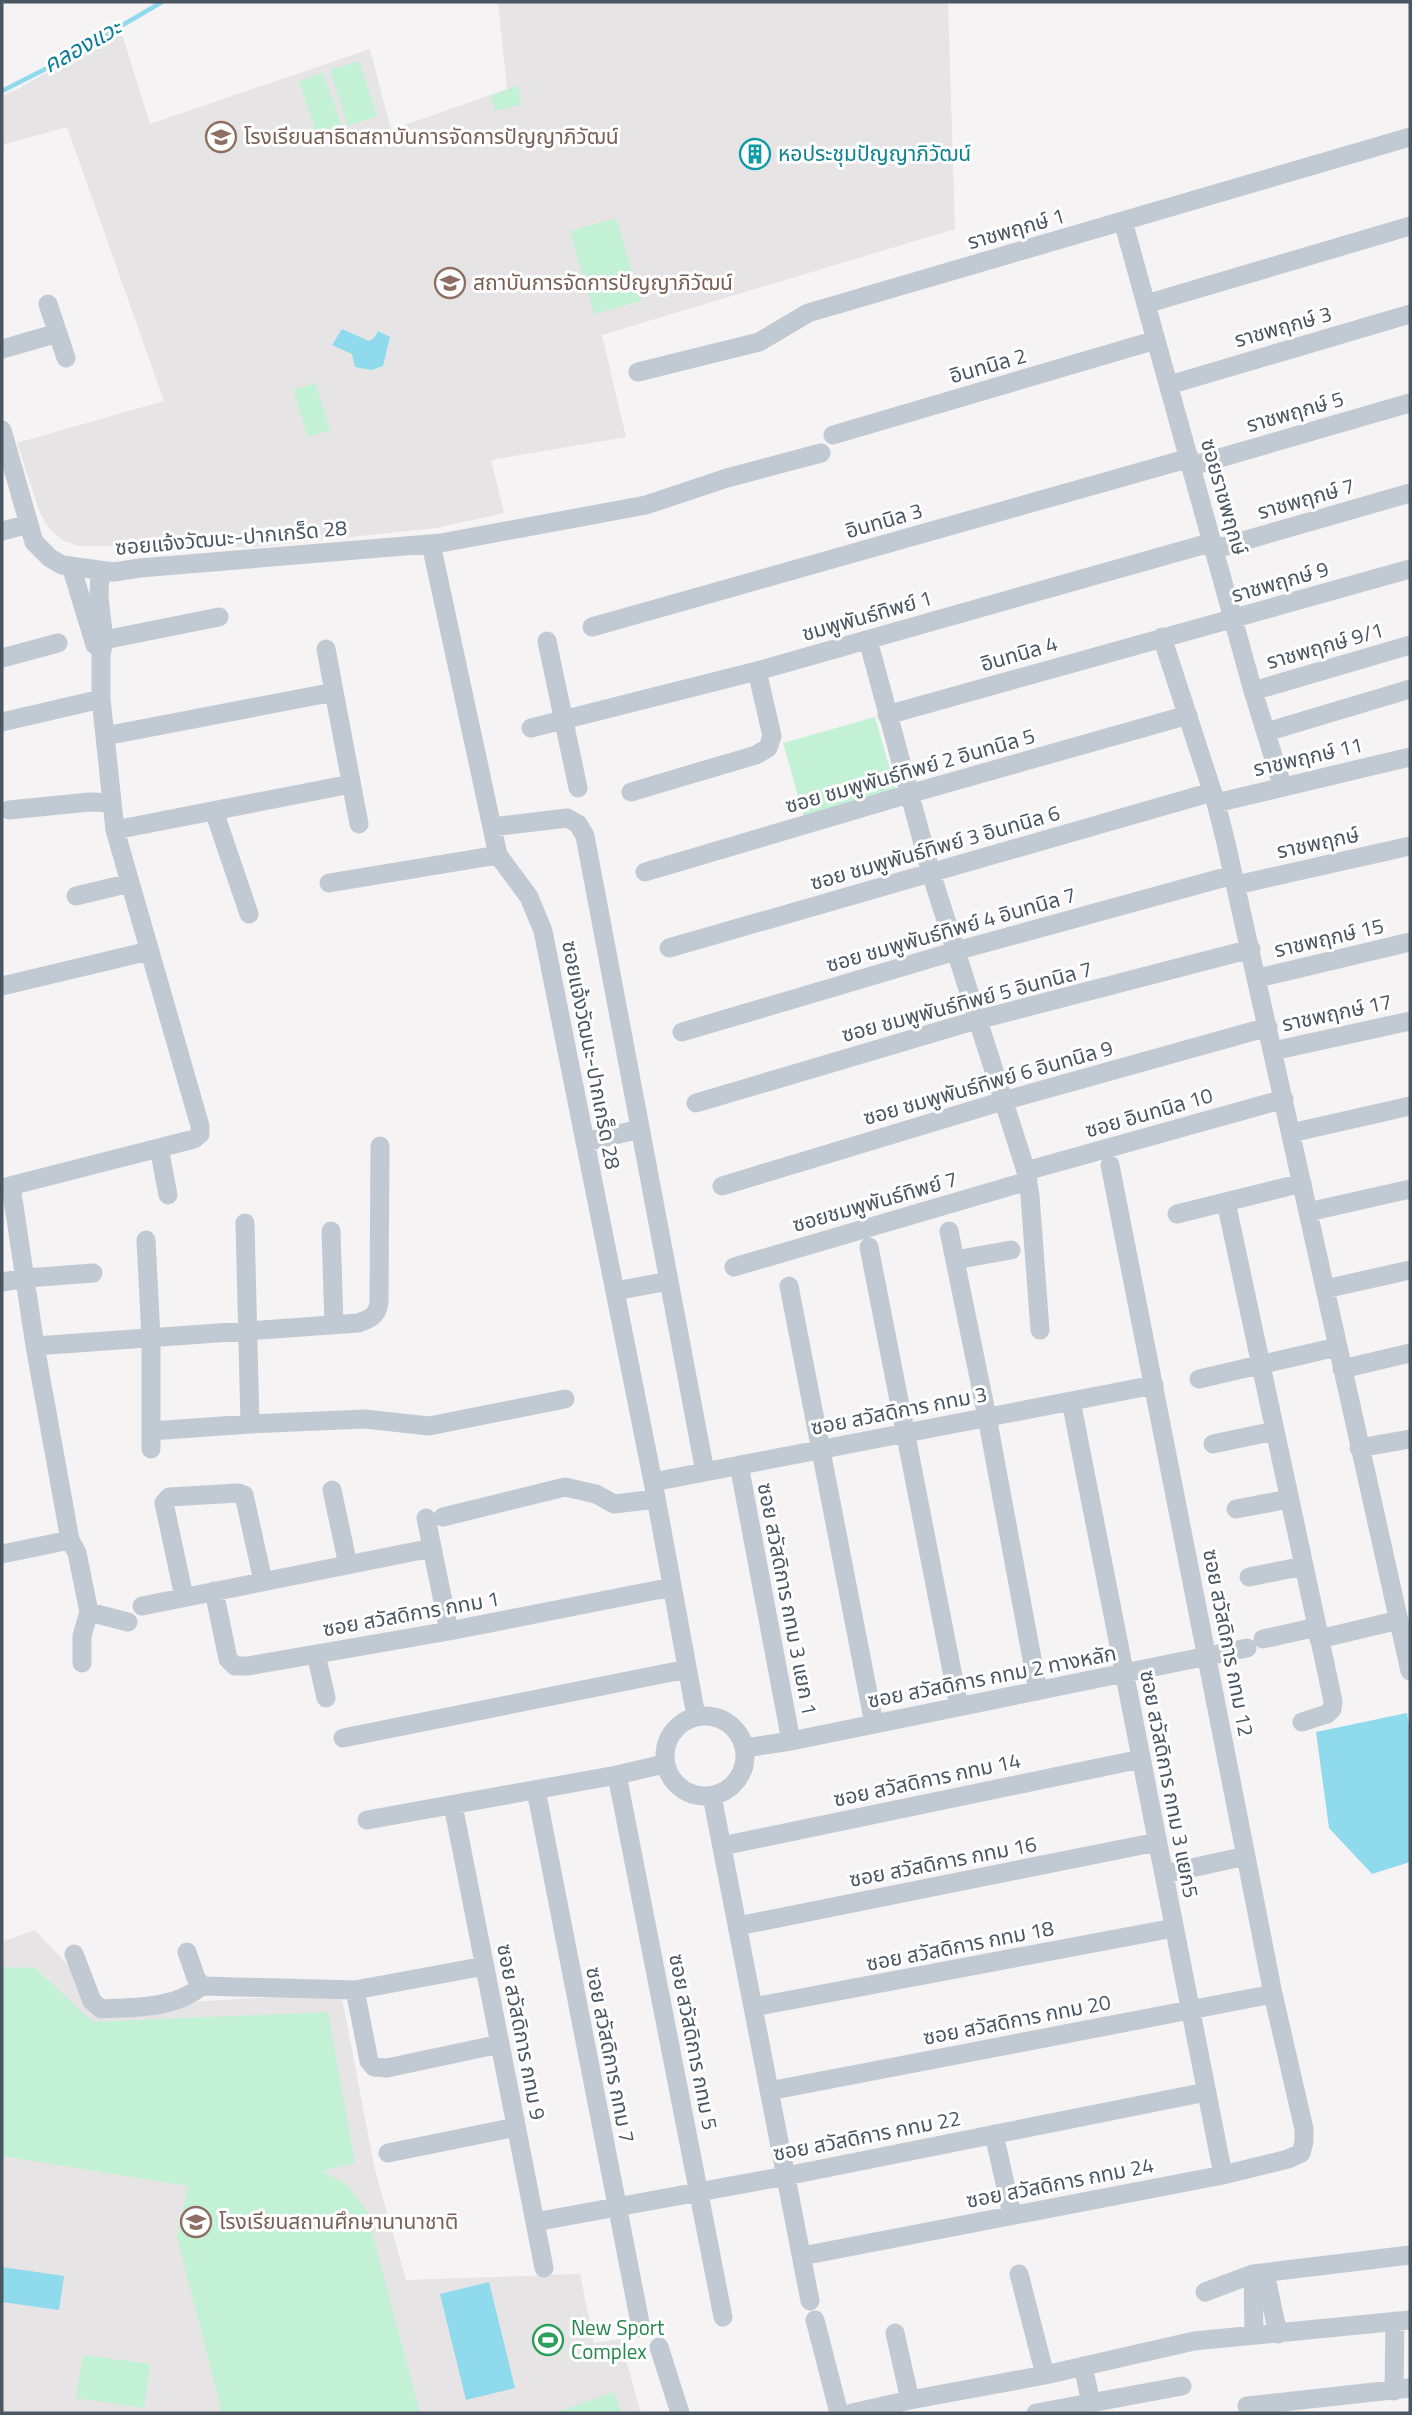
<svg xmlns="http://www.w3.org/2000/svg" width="1412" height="2415" viewBox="0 0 1412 2415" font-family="'Titillium Web','Noto Sans Thai',sans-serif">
  <rect width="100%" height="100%" fill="#f5f3f3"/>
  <path fill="#e6e4e5" d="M 498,2 L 948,2 L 955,229 L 602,335 L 626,437 L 491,460 L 504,513 L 436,528 L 255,547 L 78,546 L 62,540 L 49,528 L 40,513 L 17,443 L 164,401 L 67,127 L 2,145 L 2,96 L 16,90 L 121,31 L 150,124 L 370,49 L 391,130 L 507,89 Z
    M 35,1930 L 107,2007 L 341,1993 L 375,2170 L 406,2280 L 580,2274 L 594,2343 L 620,2339 L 641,2413 L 2,2413 L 2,1942 Z"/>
  <path fill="#c3f1d5" d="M 359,61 L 377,116 L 348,126 L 330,70 Z
    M 323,73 L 342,127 L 317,135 L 299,81 Z
    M 518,85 L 521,105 L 495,111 L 491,96 Z
    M 616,218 L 641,301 L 594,314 L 570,231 Z
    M 315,383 L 330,430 L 308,437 L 293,390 Z
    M 875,717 L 896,791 L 804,817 L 783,743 Z
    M 3,1967 L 35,1968 L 93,2022 L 328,2012 L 355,2163 L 322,2171 L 347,2185 L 366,2210 L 420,2413 L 222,2413 L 177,2237 L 188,2186 L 2,2156 Z
    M 83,2355 L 150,2364 L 144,2408 L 76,2398 Z
    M 614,2392 L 621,2413 L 554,2413 Z"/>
  <path fill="#90daee" d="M 342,329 L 369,341 L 374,338 L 378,331 L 390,337 L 383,366 L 372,370 L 355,367 L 352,354 L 332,345 Z
    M 1407,1713 L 1410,1732 L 1410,1862 L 1372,1874 L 1329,1828 L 1316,1732 Z
    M 2,2267 L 64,2276 L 59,2310 L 2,2302 Z
    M 489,2282 L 515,2388 L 466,2400 L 440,2294 Z"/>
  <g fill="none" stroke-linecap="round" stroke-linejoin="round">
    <path stroke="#90daee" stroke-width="4.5" d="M 2,91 L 63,60 L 162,2"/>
    <path stroke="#c1cad2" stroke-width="19" d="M 1123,221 L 1253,691 L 1282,785
      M 48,304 L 66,358
      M 1146,304 L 1410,226
      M 2,349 L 58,333
      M 638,372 L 759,342 L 808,313 L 1410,137
      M 1169,385 L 1410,314
      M 2,430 L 34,542 L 50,558 L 62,565 L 114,572 L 140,568 L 441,543 L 646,505 L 727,478 L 821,453
      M 833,435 L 1156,340
      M 1192,466 L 1410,403
      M 2,531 L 29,524
      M 431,544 L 498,855 L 529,897 L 543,931 L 654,1487 L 696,1716
      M 1215,549 L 1410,493
      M 71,566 L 95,645
      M 592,627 L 1190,458
      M 1162,637 L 1216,803 L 1226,843 L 1410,1671
      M 104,640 L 219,617
      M 868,640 L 931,873 L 1026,1171 L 1030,1196 L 1040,1330
      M 547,641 L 578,788
      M 326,649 L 359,824
      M 2,658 L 58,643
      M 1253,691 L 1410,645
      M 887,715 L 1410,569
      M 2,722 L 101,699
      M 531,728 L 757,671 L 1213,542
      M 1266,732 L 1410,689
      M 105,736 L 334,692
      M 631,792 L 756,755 L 768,748 L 772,736 L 757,671
      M 1216,803 L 1410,757
      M 9,810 L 90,802 L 112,803
      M 214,811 L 249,914
      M 492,827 L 567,818 L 578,824 L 585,836 L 705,1472
      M 115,830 L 351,784
      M 645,872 L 909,794 L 1188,715
      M 329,883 L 498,855
      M 1236,885 L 1410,846
      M 76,896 L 130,883
      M 669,948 L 1212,792
      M 1258,978 L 1410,942
      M 2,986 L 149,951
      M 682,1032 L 956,951 L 1233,875
      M 1273,1051 L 1410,1021
      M 696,1103 L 977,1020 L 1251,949
      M 1291,1133 L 1410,1106
      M 585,1142 L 640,1129
      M 159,1148 L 168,1195
      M 1026,1171 L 1284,1099
      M 11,1186 L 35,1346 L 70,1540 L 77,1553 L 89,1612 L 82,1636 L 82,1663
      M 722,1186 L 1003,1101 L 1268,1027
      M 2,1188 L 194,1139 L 200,1134 L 200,1126 L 115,830 L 101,699 L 101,655 L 104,640 L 99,597 L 100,570
      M 1226,1202 L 1333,1701 L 1332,1709 L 1327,1714 L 1302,1722
      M 1308,1212 L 1410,1189
      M 1177,1214 L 1302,1183
      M 245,1223 L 250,1424
      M 331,1231 L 334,1324
      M 949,1231 L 987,1417 L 1038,1691
      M 146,1240 L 151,1338 L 151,1449
      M 869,1247 L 959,1707
      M 955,1260 L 1011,1250
      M 734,1267 L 1028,1181
      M 2,1282 L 27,1278 L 93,1273
      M 789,1286 L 874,1724
      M 1325,1289 L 1410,1270
      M 615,1291 L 669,1281
      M 35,1346 L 358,1323 C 370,1319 377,1316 379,1303 L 380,1146
      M 1342,1369 L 1410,1353
      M 1199,1379 L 1337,1347
      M 1071,1401 L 1223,2175
      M 151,1431 L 250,1424 L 365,1419 L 429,1426 L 565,1399
      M 1213,1444 L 1274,1431
      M 1359,1448 L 1410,1439
      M 739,1465 L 791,1741
      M 653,1482 L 1154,1385
      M 332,1490 L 348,1565
      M 1236,1509 L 1289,1499
      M 443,1517 L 565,1487 L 596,1494 L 614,1504 L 656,1499
      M 426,1518 L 449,1631
      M 2,1554 L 70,1540
      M 1249,1577 L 1304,1566
      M 214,1591 L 228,1659 L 235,1666 L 248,1666 L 449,1631 L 672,1587
      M 184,1597 L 164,1503 L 169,1497 L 239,1493 L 244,1495 L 263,1581
      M 142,1606 L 432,1548
      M 89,1612 L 128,1622
      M 1263,1639 L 1317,1627
      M 1319,1639 L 1399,1620
      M 316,1654 L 326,1698
      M665 1756a40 40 0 1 1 80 0a40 40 0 1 1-80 0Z
      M 343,1738 L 687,1669
      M 745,1748 L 791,1741 L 1247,1648
      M 617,1775 L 723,2317
      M 536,1790 L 641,2328
      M 712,1796 L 810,2301
      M 453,1805 L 544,2268
      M 367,1820 L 617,1775 L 664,1764
      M 722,1846 L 1141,1759
      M 1164,1874 L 1246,1856
      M 738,1926 L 1157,1842
      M 187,1952 L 196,1978 L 202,1986 L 355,1990 L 485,1966
      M 74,1954 L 92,2001 L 101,2009 C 136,2007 174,2009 202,1986
      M 355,1990 L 369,2061 L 374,2067 L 387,2068 L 500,2044
      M 753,2007 L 1174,1928
      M 769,2091 L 1273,1994
      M 994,2134 L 1012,2215
      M 388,2153 L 516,2127
      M 535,2222 L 786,2176 L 1206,2092
      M 802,2256 L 1223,2175 L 1288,2159 L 1301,2153 L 1304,2142 L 1304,2129 L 1273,1994 L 1110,1165
      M 1265,2273 L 1278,2334
      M 1019,2274 L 1045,2375
      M 1253,2274 L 1254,2335
      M 1205,2292 L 1253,2274 L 1410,2255
      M 815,2320 L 839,2413
      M 895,2333 L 910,2400
      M 659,2347 L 680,2413
      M 1083,2366 L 1091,2403
      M 1394,2391 L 1395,2321
      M 1247,2406 L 1410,2388
      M 852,2413 L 910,2400 L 1045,2375 L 1194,2341 L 1410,2320
      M 1036,2413 L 1182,2386"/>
  </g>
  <defs>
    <g id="school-ring" transform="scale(1.575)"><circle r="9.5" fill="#fff" stroke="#8d6e63" stroke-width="1.5"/><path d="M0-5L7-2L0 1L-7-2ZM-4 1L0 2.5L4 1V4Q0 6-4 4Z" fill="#8d6e63"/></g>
    <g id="building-ring" transform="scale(1.575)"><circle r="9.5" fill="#fff" stroke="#0f9aa8" stroke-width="1.5"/><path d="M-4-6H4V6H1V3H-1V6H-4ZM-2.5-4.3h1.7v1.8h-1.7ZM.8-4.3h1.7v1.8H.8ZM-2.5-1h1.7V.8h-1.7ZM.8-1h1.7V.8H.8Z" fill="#0f9aa8"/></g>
    <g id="university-ring" transform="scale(1.575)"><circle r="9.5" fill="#fff" stroke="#8d6e63" stroke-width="1.5"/><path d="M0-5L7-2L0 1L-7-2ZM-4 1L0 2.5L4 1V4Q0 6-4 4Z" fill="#8d6e63"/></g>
    <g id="stadium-ring" transform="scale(1.575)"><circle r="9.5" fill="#fff" stroke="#2e9e5b" stroke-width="1.5"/><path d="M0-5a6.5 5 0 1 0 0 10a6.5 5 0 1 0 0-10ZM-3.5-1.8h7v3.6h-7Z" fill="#2e9e5b"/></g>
  </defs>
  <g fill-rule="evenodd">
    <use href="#school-ring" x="221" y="137"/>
    <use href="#building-ring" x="755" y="154"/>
    <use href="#university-ring" x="450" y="283"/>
    <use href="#school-ring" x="196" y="2222"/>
    <use href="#stadium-ring" x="548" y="2340"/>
  </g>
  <g text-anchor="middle" stroke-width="6" stroke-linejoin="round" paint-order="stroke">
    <g font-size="21" fill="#785e54" stroke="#fff" text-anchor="start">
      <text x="244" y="144">โรงเรียนสาธิตสถาบันการจัดการปัญญาภิวัฒน์</text>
      <text x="473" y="290">สถาบันการจัดการปัญญาภิวัฒน์</text>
      <text x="219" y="2229">โรงเรียนสถานศึกษานานาชาติ</text>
    </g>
    <g font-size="21" fill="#0d838f" stroke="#fff" text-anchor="start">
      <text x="778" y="161">หอประชุมปัญญาภิวัฒน์</text>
    </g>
    <g font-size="21" fill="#4a5661" stroke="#fff">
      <text transform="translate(1016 229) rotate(-16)" y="7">ราชพฤกษ์ 1</text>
      <text transform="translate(1283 327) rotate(-16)" y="7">ราชพฤกษ์ 3</text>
      <text transform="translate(988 366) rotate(-16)" y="7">อินทนิล 2</text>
      <text transform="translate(1295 412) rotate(-16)" y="7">ราชพฤกษ์ 5</text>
      <text transform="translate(1224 497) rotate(74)" y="7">ซอยราชพฤกษ์</text>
      <text transform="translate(1306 499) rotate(-16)" y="7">ราชพฤกษ์ 7</text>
      <text transform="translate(884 521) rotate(-16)" y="7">อินทนิล 3</text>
      <text transform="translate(231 538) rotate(-5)" y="7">ซอยแจ้งวัฒนะ-ปากเกร็ด 28</text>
      <text transform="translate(1280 582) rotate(-16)" y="7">ราชพฤกษ์ 9</text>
      <text transform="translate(867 616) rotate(-16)" y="7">ชมพูพันธ์ทิพย์ 1</text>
      <text transform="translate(1325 646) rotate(-16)" y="7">ราชพฤกษ์ 9/1</text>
      <text transform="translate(1019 654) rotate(-16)" y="7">อินทนิล 4</text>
      <text transform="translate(1308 757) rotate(-13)" y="7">ราชพฤกษ์ 11</text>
      <text transform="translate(910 771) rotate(-16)" y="7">ซอย ชมพูพันธ์ทิพย์ 2 อินทนิล 5</text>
      <text transform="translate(1318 843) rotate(-12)" y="7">ราชพฤกษ์</text>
      <text transform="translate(935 848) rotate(-16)" y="7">ซอย ชมพูพันธ์ทิพย์ 3 อินทนิล 6</text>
      <text transform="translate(951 930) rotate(-16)" y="7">ซอย ชมพูพันธ์ทิพย์ 4 อินทนิล 7</text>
      <text transform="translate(1329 938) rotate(-13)" y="7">ราชพฤกษ์ 15</text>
      <text transform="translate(967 1002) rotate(-15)" y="7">ซอย ชมพูพันธ์ทิพย์ 5 อินทนิล 7</text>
      <text transform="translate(1337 1013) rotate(-12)" y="7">ราชพฤกษ์ 17</text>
      <text transform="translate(591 1055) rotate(79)" y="7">ซอยแจ้งวัฒนะ-ปากเกร็ด 28</text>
      <text transform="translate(988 1083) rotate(-16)" y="7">ซอย ชมพูพันธ์ทิพย์ 6 อินทนิล 9</text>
      <text transform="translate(1149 1113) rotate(-16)" y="7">ซอย อินทนิล 10</text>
      <text transform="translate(875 1202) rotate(-16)" y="7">ซอยชมพูพันธ์ทิพย์ 7</text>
      <text transform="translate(899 1411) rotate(-11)" y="7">ซอย สวัสดิการ กทม 3</text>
      <text transform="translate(787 1599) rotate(79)" y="7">ซอย สวัสดิการ กทม 3 แยก 1</text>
      <text transform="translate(411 1614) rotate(-10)" y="7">ซอย สวัสดิการ กทม 1</text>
      <text transform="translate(1228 1643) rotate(79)" y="7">ซอย สวัสดิการ กทม 12</text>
      <text transform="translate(992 1677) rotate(-11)" y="7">ซอย สวัสดิการ กทม 2 ทางหลัก</text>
      <text transform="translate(927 1780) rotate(-12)" y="7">ซอย สวัสดิการ กทม 14</text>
      <text transform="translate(1169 1784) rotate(79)" y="7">ซอย สวัสดิการ กทม 3 แยก5</text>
      <text transform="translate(943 1862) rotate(-11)" y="7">ซอย สวัสดิการ กทม 16</text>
      <text transform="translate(960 1946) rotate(-11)" y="7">ซอย สวัสดิการ กทม 18</text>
      <text transform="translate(1017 2020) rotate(-11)" y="7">ซอย สวัสดิการ กทม 20</text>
      <text transform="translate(521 2032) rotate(79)" y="7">ซอย สวัสดิการ กทม 9</text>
      <text transform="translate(693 2042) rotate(79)" y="7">ซอย สวัสดิการ กทม 5</text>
      <text transform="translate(610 2055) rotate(79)" y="7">ซอย สวัสดิการ กทม 7</text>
      <text transform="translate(867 2136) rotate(-11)" y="7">ซอย สวัสดิการ กทม 22</text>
      <text transform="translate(1060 2183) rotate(-11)" y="7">ซอย สวัสดิการ กทม 24</text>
    </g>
    <g font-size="21" fill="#27864d" stroke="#fff" text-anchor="start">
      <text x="571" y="2335">New Sport<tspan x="571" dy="24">Complex</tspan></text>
    </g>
    <g font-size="23" font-style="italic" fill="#0c7c9b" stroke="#fff">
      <text transform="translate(82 46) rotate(-29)" y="8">คลองแวะ</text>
    </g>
  </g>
  <rect width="1412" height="2415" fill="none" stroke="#4a5661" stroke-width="7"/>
</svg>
